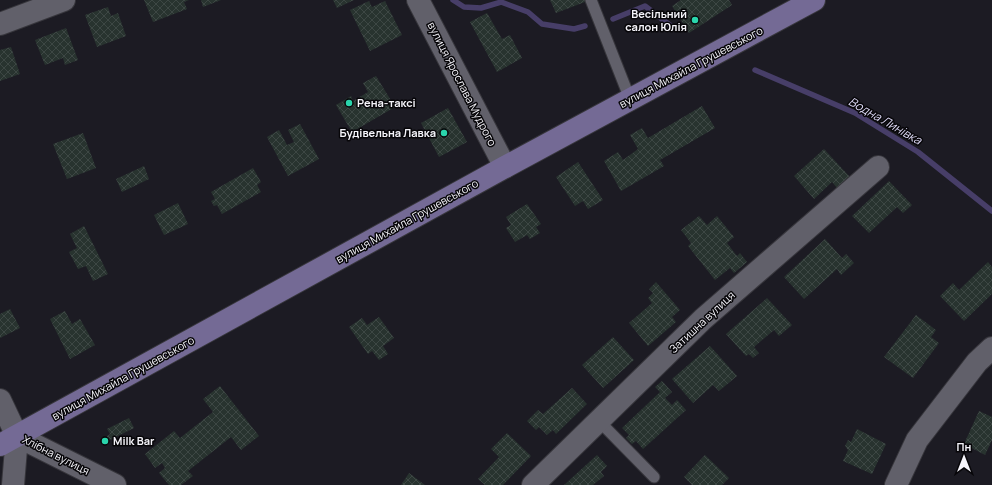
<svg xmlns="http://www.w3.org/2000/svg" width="992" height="485" viewBox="0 0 992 485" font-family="Manrope,sans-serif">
  <defs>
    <pattern id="building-cross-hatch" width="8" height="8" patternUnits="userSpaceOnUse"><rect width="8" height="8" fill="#28332f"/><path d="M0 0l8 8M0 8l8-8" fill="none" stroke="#3d4744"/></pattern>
  </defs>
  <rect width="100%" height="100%" fill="#1c1b23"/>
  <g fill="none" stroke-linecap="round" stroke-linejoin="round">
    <path stroke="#473e68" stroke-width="5.5" d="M 453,0 L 464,7 L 481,8 L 501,2 L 528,12 L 542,24 L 574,29 L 585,26
      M 613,19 L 645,6 L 675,29
      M 755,70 L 855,113 L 918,152 L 992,211"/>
  </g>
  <path fill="url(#building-cross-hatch)" d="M 144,0 L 189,0 L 184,2 L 187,9 L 153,22 Z
    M 201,0 L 221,0 L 203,7 Z
    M 333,0 L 354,0 L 337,8 Z
    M 550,0 L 585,0 L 585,2 L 556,13 Z
    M 681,0 L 729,0 L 732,5 L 689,33 L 672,6 Z
    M 369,1 L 372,7 L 385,1 L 402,35 L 370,51 L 350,10 Z
    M 108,7 L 111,16 L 118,13 L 126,36 L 97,47 L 85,15 Z
    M 487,13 L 502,39 L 510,35 L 522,58 L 497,72 L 470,22 Z
    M 66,28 L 78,60 L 65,65 L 63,58 L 45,65 L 35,40 Z
    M 11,47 L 20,74 L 0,81 L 0,50 Z
    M 376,76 L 395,107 L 352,132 L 336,105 L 351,96 L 353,101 L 368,92 L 363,83 Z
    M 702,106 L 715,128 L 660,160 L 664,166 L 621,191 L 604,161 L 618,152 L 623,160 L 638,149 L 630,135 L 642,128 L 648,138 Z
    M 448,108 L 467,142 L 439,157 L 421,123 Z
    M 300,124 L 319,159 L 288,176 L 267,137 L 279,130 L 287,145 L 294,142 L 288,130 Z
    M 83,133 L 96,168 L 67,179 L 53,144 Z
    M 824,149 L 850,177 L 837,188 L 832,182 L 814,199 L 794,176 Z
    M 578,162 L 603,200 L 588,209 L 583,201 L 575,206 L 556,177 Z
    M 144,166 L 149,179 L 122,192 L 116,179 Z
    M 253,168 L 261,182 L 257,185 L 261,192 L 222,214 L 217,205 L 214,206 L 211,201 L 215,199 L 211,192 Z
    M 889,181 L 912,205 L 903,213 L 897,207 L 869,233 L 852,216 Z
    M 178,203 L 188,224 L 164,235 L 154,215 Z
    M 527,204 L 541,224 L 536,227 L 540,233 L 530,239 L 527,235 L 515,242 L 506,228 L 511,225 L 506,217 Z
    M 699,216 L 707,225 L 717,216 L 734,237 L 727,243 L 737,256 L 740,253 L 747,262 L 734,273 L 730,268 L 715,280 L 688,246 L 691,243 L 681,230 Z
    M 84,226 L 108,274 L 93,281 L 86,266 L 78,269 L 69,252 L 77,248 L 70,234 Z
    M 825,239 L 842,258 L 846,254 L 854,263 L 841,275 L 837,269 L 804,299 L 784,277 Z
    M 988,262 L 992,267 L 992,294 L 964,321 L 940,296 L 953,283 L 959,290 Z
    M 656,282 L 680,310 L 672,317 L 676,322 L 648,346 L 629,323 L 652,303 L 648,298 L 653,293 L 649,289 Z
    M 767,298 L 792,325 L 779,336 L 774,330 L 754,347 L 759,353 L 753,358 L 749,354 L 746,356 L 726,334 Z
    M 10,309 L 20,328 L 0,338 L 0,314 Z
    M 65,311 L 72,324 L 80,319 L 95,345 L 70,359 L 50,319 Z
    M 916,315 L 936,330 L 931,337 L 939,343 L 913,378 L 884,357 Z
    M 379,317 L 394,338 L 383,346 L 388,354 L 379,360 L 372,351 L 368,354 L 349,327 L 362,318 L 367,325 Z
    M 613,337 L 634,360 L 603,388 L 582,365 Z
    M 710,346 L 737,376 L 719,391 L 713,385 L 693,403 L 672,379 Z
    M 662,381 L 672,392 L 665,398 L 672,405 L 677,400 L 686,410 L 643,449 L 636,441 L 632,444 L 626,438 L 629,435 L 622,428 L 660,392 L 655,387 Z
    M 220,386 L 259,436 L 241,450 L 231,437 L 188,471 L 193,476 L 181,485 L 169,485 L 159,473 L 165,468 L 162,463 L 155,468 L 145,454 L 174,431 L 180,438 L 213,412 L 203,399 Z
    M 572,388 L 587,404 L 556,434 L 553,430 L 547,435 L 539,427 L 536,430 L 527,421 L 538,410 L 543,414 Z
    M 979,411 L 992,417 L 992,440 L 985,455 L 964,444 Z
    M 129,418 L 134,428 L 104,443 L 102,440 L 110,434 L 107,429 Z
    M 857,429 L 886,444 L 872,474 L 843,461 L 848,450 L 845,446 L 848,440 L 851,442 Z
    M 507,433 L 531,456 L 503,485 L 485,485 L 478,479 L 499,457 L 491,449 Z
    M 597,455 L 607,466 L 601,472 L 604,476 L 593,485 L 564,485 Z
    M 705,455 L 729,478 L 722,485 L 692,485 L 684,477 Z
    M 409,473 L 425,485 L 401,485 Z"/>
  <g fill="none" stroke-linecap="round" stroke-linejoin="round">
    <g stroke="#37363c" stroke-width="13">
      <path id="lane" d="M 591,0 L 630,99
        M 599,421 L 654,477"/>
    </g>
    <g stroke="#37363c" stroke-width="24">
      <path id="street" d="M 418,0 L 505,167
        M 0,24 L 64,0
        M 0,400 L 17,436
        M 17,436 L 115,485
        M 13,485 L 17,436
        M 533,485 L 703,319 L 878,167
        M 896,485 L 917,440 L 977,362 L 992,348"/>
    </g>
    <g stroke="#37363c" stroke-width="24">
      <path id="secondary" d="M 0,445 L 505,167 L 814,0"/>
    </g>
    <use href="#lane" stroke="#61606a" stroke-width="11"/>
    <use href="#street" stroke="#61606a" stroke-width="22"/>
    <use href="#secondary" stroke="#746a95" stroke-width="22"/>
  </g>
  <g fill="#2ad5ac" stroke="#070609" stroke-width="1.5">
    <circle cx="695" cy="20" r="4"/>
    <circle cx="349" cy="103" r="4"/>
    <circle cx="444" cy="133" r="4"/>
    <circle cx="105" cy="441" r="4"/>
  </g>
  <g text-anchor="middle" stroke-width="3" stroke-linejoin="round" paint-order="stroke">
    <g font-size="11" font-weight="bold" fill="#f5f4fa" stroke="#070609" text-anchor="end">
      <text x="687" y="18">Весільний<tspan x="687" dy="13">салон Юлія</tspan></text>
      <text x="357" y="107" text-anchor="start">Рена-таксі</text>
      <text x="436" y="137">Будівельна Лавка</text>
      <text x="113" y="445" text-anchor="start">Milk Bar</text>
    </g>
    <g font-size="11" fill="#f5f4fa" stroke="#070609">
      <text transform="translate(691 67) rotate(-28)" y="4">вулиця Михайла Грушевського</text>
      <text transform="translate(462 84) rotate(63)" y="4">вулиця Ярослава Мудрого</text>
      <text transform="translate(407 221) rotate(-29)" y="4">вулиця Михайла Грушевського</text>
      <text transform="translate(702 322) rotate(-43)" y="4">Затишна вулиця</text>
      <text transform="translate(123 378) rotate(-29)" y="4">вулиця Михайла Грушевського</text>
      <text transform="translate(56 455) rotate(27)" y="4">Хлібна вулиця</text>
    </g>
    <g font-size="12" font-style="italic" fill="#dfdbf8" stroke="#070609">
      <text transform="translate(885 121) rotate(30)" y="4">Водна Линівка</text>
    </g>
  </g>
  <g transform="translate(964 457)" stroke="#070609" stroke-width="3" paint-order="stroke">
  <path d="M0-3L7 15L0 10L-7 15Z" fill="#f5f4fa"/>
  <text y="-6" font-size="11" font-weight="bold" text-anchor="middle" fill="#f5f4fa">Пн</text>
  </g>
</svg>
